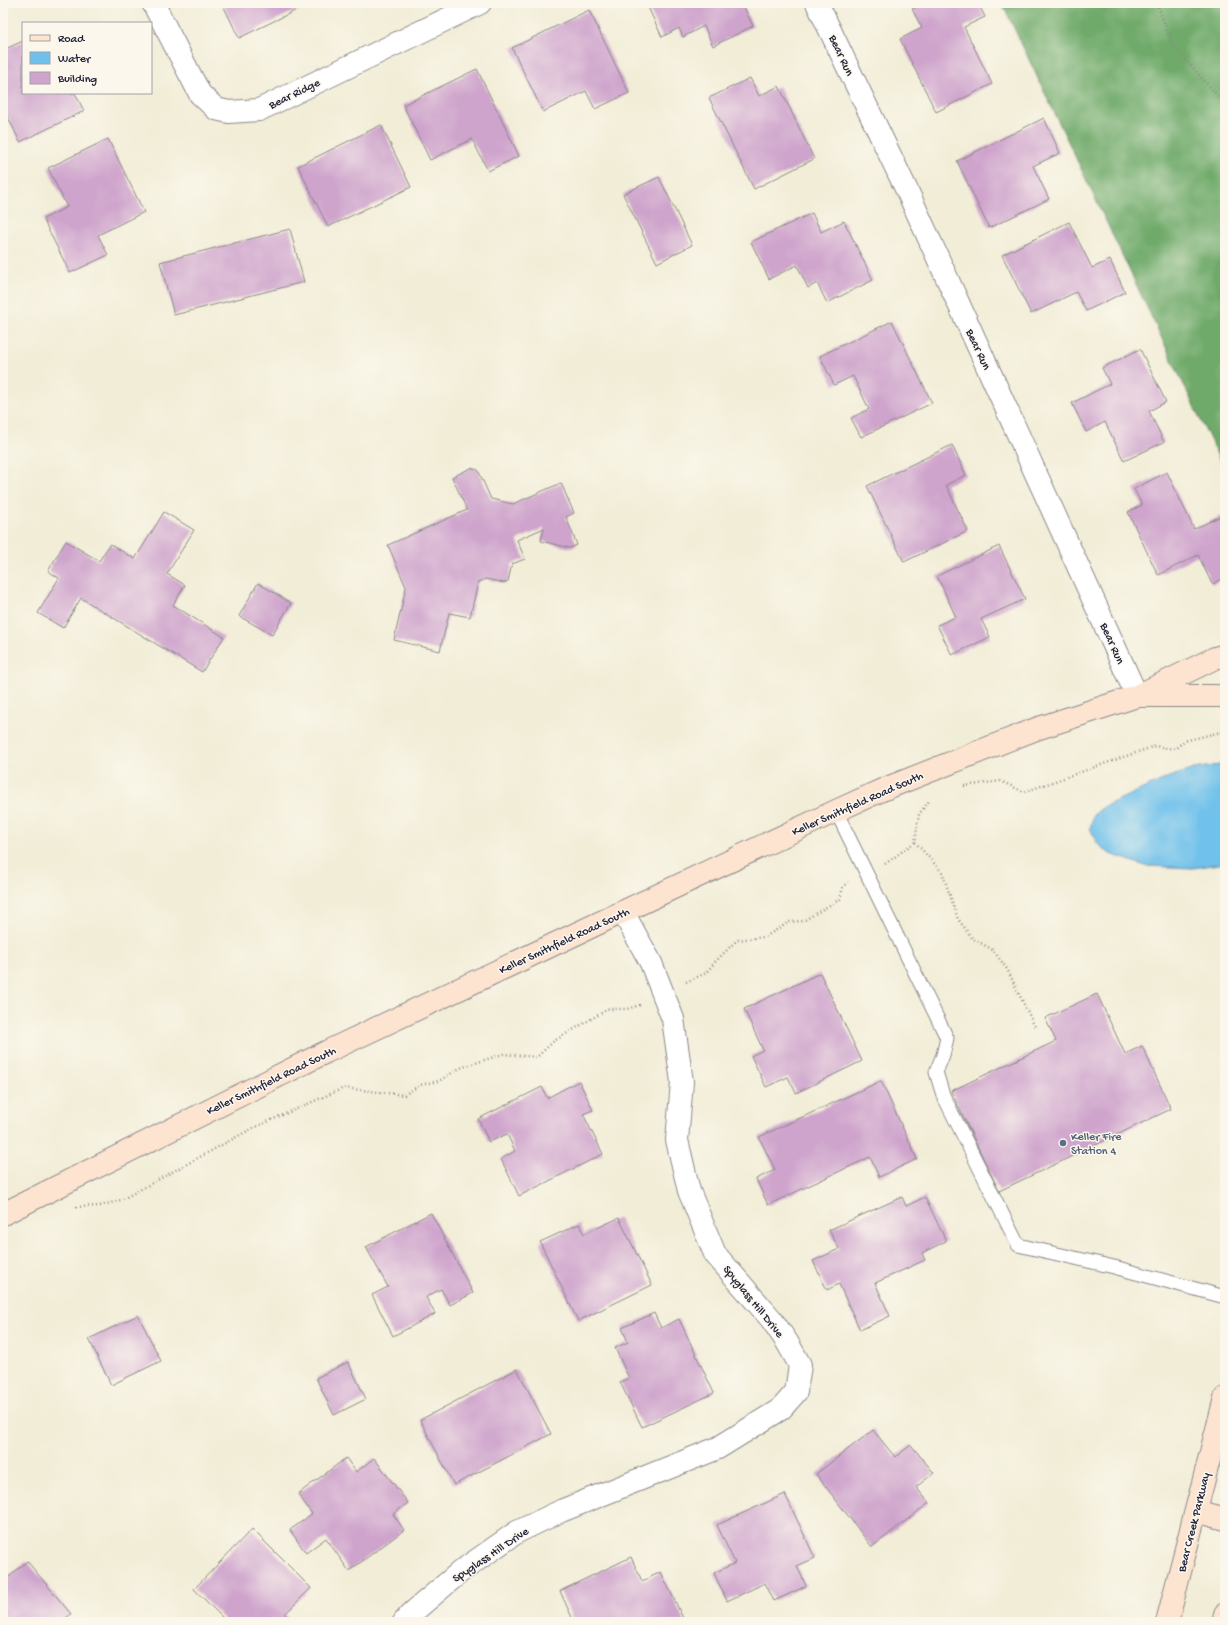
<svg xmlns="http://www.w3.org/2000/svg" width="1228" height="1625" viewBox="0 0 1228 1625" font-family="'Gochi Hand',sans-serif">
  <rect width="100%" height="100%" fill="#fbf7ec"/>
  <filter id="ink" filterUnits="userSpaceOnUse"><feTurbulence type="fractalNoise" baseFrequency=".025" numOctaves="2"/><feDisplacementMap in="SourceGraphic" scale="8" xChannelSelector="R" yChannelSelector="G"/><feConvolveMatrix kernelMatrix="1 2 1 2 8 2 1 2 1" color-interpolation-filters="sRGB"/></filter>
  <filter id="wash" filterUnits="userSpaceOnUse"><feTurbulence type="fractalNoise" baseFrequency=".012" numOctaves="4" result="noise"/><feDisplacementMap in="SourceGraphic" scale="16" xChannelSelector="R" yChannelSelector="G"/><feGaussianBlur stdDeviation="0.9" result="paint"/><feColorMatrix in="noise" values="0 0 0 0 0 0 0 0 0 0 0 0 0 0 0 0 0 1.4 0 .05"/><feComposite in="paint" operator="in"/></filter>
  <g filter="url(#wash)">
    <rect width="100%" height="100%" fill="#f2edd7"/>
    <path fill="#6faa6a" stroke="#486652" d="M 1002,3 L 1225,3 L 1225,471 Z"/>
    <path fill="#6fc1eb" stroke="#487293" d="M 1225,764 L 1225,863 L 1193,868 L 1146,866 L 1110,854 L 1097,843 L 1090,828 L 1094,814 L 1105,806 L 1169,777 L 1194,769 Z"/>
    <g id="blocks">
      <path fill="#cea3cc" d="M 222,3 L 311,3 L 239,38 Z
        M 646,3 L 742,3 L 753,26 L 713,46 L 704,26 L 683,37 L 679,28 L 662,37 Z
        M 925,3 L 978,3 L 985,17 L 964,27 L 992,84 L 936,112 L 900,39 L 922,28 L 912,9 Z
        M 589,10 L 629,93 L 595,109 L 586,91 L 543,112 L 512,48 Z
        M 23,41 L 23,93 L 75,93 L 84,111 L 20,142 L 3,107 L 3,75 L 9,72 L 3,59 L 3,50 Z
        M 477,69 L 519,156 L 488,171 L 472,139 L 430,160 L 403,105 Z
        M 750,78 L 759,96 L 779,86 L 814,159 L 754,189 L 709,98 Z
        M 1044,118 L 1060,153 L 1033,166 L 1049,199 L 989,228 L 957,161 Z
        M 381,125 L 411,187 L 328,227 L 298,166 Z
        M 108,139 L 144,212 L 98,235 L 108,255 L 70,273 L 43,219 L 67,207 L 48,168 Z
        M 659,177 L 692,245 L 657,263 L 623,194 Z
        M 812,213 L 821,232 L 844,221 L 873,280 L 827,303 L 817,283 L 808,288 L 797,265 L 769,279 L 751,242 Z
        M 1069,222 L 1092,268 L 1110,260 L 1125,292 L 1086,311 L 1076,292 L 1031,314 L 1002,255 Z
        M 290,229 L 304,282 L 174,315 L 160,262 Z
        M 892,321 L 932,403 L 861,437 L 851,418 L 869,409 L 853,376 L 834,385 L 820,356 Z
        M 1140,349 L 1166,402 L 1149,411 L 1164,442 L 1124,461 L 1105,422 L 1086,432 L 1072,403 L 1110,384 L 1102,368 Z
        M 952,445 L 966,475 L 946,485 L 968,531 L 904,562 L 867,486 Z
        M 471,468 L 478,470 L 491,499 L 513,504 L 561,483 L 574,513 L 566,517 L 577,545 L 570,548 L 541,541 L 544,528 L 517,540 L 525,559 L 512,564 L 508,581 L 504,583 L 486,579 L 478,582 L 470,617 L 449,613 L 440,651 L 394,640 L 406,587 L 388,545 L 467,510 L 452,477 Z
        M 1167,472 L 1194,529 L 1221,516 L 1225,525 L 1225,578 L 1212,584 L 1198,555 L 1158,575 L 1128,512 L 1142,505 L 1134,489 Z
        M 164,512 L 194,530 L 167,574 L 185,585 L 173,605 L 224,637 L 202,672 L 81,598 L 63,628 L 38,613 L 59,578 L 48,571 L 66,541 L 99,561 L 110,544 L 135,559 Z
        M 999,546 L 1025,599 L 981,619 L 990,637 L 952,655 L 937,625 L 956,617 L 937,576 Z
        M 258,583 L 291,603 L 272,635 L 239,616 Z
        M 820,973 L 862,1061 L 796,1093 L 788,1077 L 766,1087 L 751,1056 L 763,1050 L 744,1009 Z
        M 1097,994 L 1125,1054 L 1142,1046 L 1171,1109 L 999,1191 L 951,1091 L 1056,1041 L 1045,1018 Z
        M 579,1081 L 593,1110 L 583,1114 L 603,1154 L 519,1196 L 501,1159 L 515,1151 L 507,1134 L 489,1142 L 478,1119 L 542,1087 L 547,1098 Z
        M 881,1081 L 917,1159 L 879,1177 L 870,1157 L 768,1205 L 756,1179 L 775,1170 L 759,1137 Z
        M 902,1197 L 906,1206 L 925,1197 L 946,1241 L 922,1253 L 925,1260 L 875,1283 L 890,1316 L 860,1330 L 839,1284 L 827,1290 L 813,1261 L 839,1249 L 829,1230 Z
        M 431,1213 L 473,1293 L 450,1305 L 441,1289 L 426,1297 L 435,1314 L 393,1336 L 372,1295 L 388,1287 L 366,1247 Z
        M 619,1218 L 652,1285 L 578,1321 L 540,1242 L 579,1224 L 584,1234 Z
        M 654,1313 L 661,1328 L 679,1319 L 714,1393 L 642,1427 L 620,1382 L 629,1378 L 615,1348 L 628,1342 L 622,1328 Z
        M 138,1315 L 161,1361 L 111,1385 L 89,1339 Z
        M 348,1362 L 366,1399 L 334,1415 L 316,1378 Z
        M 517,1369 L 551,1434 L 454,1485 L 420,1420 Z
        M 873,1430 L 895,1457 L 911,1445 L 934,1473 L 916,1487 L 929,1503 L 872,1547 L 816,1474 Z
        M 346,1458 L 356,1472 L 374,1458 L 408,1503 L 393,1514 L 404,1530 L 349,1571 L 326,1538 L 306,1553 L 290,1530 L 312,1514 L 298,1494 Z
        M 785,1494 L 815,1558 L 797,1566 L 806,1586 L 774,1601 L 765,1583 L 727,1601 L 714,1573 L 735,1563 L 717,1525 Z
        M 252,1529 L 311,1588 L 285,1614 L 293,1622 L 227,1622 L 194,1589 Z
        M 631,1557 L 642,1581 L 661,1572 L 685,1622 L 574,1622 L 560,1591 Z
        M 27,1561 L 71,1614 L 61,1622 L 3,1622 L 3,1582 Z"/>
    </g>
  </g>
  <g filter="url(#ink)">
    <use href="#blocks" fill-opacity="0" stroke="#8a8889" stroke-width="1"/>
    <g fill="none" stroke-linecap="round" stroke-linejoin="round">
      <g stroke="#8a8889" stroke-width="15">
        <path id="service" d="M 836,811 L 947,1038 L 943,1055 L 936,1072 L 943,1095 L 1018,1245 L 1114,1267 L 1225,1297"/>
      </g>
      <g stroke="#8a8889" stroke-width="24">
        <path id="minor" d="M 153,3 L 200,94 L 216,109 L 229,112 L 259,110 L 480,3
          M 817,3 L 911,199 L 1137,696
          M 404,1622 L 412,1613 L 460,1572 L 517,1532 L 561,1511 L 718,1448 L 781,1409 L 796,1392 L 800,1365 L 787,1342 L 772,1320 L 715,1254 L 689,1191 L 677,1140 L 682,1082 L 673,1019 L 651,963 L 623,912"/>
      </g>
      <g stroke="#8a8889" stroke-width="24">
        <path id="secondary" d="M 1142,696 L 1225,696
          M 3,1214 L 326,1052 L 836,811 L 882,790 L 1036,729 L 1137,696 L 1215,658 L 1225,655
          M 1196,1511 L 1225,1519
          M 1167,1622 L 1225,1398
          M 1223,1622 L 1225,1614"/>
      </g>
      <path stroke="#8a8889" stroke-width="2.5" stroke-dasharray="1 3" stroke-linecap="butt" d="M 1157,3 L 1172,44 L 1225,104
        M 964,786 L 1001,781 L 1024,792 L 1155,746 L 1175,749 L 1184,741 L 1225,731
        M 915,842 L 942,872 L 958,919 L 972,938 L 993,950 L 1007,969 L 1035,1027
        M 885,864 L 915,842 L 919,814 L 930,800
        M 686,982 L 706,973 L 715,962 L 737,940 L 765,937 L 789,922 L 803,921 L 840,899 L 843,887 L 848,882
        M 76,1207 L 100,1206 L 121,1200 L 251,1129 L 344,1088 L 404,1095 L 420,1085 L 439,1081 L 460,1068 L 503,1054 L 537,1057 L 554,1041 L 608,1009 L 627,1009 L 640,1005"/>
      <use href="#service" stroke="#fff" stroke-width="13"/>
      <use href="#minor" stroke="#fff" stroke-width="22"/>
      <use href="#secondary" stroke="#fde4d0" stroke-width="22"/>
    </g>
  </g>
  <circle fill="#5c6f8a" stroke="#fbf7ec" stroke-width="1.5" cx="1063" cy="1143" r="4"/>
  <g text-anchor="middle" stroke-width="3" stroke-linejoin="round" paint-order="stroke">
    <g font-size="12" fill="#22223b" stroke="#fbf7ec">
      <text transform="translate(842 55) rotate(65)" y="4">Bear Run</text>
      <text transform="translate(294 93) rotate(-26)" y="4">Bear Ridge</text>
      <text transform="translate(979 349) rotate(65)" y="4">Bear Run</text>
      <text transform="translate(1113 643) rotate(66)" y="4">Bear Run</text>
      <text transform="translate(857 803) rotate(-24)" y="4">Keller Smithfield Road South</text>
      <text transform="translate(564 940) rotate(-25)" y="4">Keller Smithfield Road South</text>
      <text transform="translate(271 1080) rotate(-26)" y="4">Keller Smithfield Road South</text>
      <text transform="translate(754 1301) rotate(51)" y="4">Spyglass Hill Drive</text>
      <text transform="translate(1193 1522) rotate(-76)" y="4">Bear Creek Parkway</text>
      <text transform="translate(490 1554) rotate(-34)" y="4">Spyglass Hill Drive</text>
    </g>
    <g font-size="12" fill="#4e5e75" stroke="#fbf7ec" text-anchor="start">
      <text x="1071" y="1140">Keller Fire<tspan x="1071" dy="14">Station 4</tspan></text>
    </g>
  </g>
  <rect width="1228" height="1625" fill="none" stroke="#fbf7ec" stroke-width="16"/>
  <rect x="22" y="22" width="130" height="72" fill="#fbf7ec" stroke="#a4a2a5"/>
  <rect x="30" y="35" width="20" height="6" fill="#fde4d0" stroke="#a4a2a5"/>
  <text x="58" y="42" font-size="12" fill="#22223b">Road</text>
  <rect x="30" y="52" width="20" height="12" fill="#6fc1eb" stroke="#a4a2a5"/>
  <text x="58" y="62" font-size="12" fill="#22223b">Water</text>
  <rect x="30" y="72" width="20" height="12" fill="#cea3cc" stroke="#a4a2a5"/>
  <text x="58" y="82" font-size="12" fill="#22223b">Building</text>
</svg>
